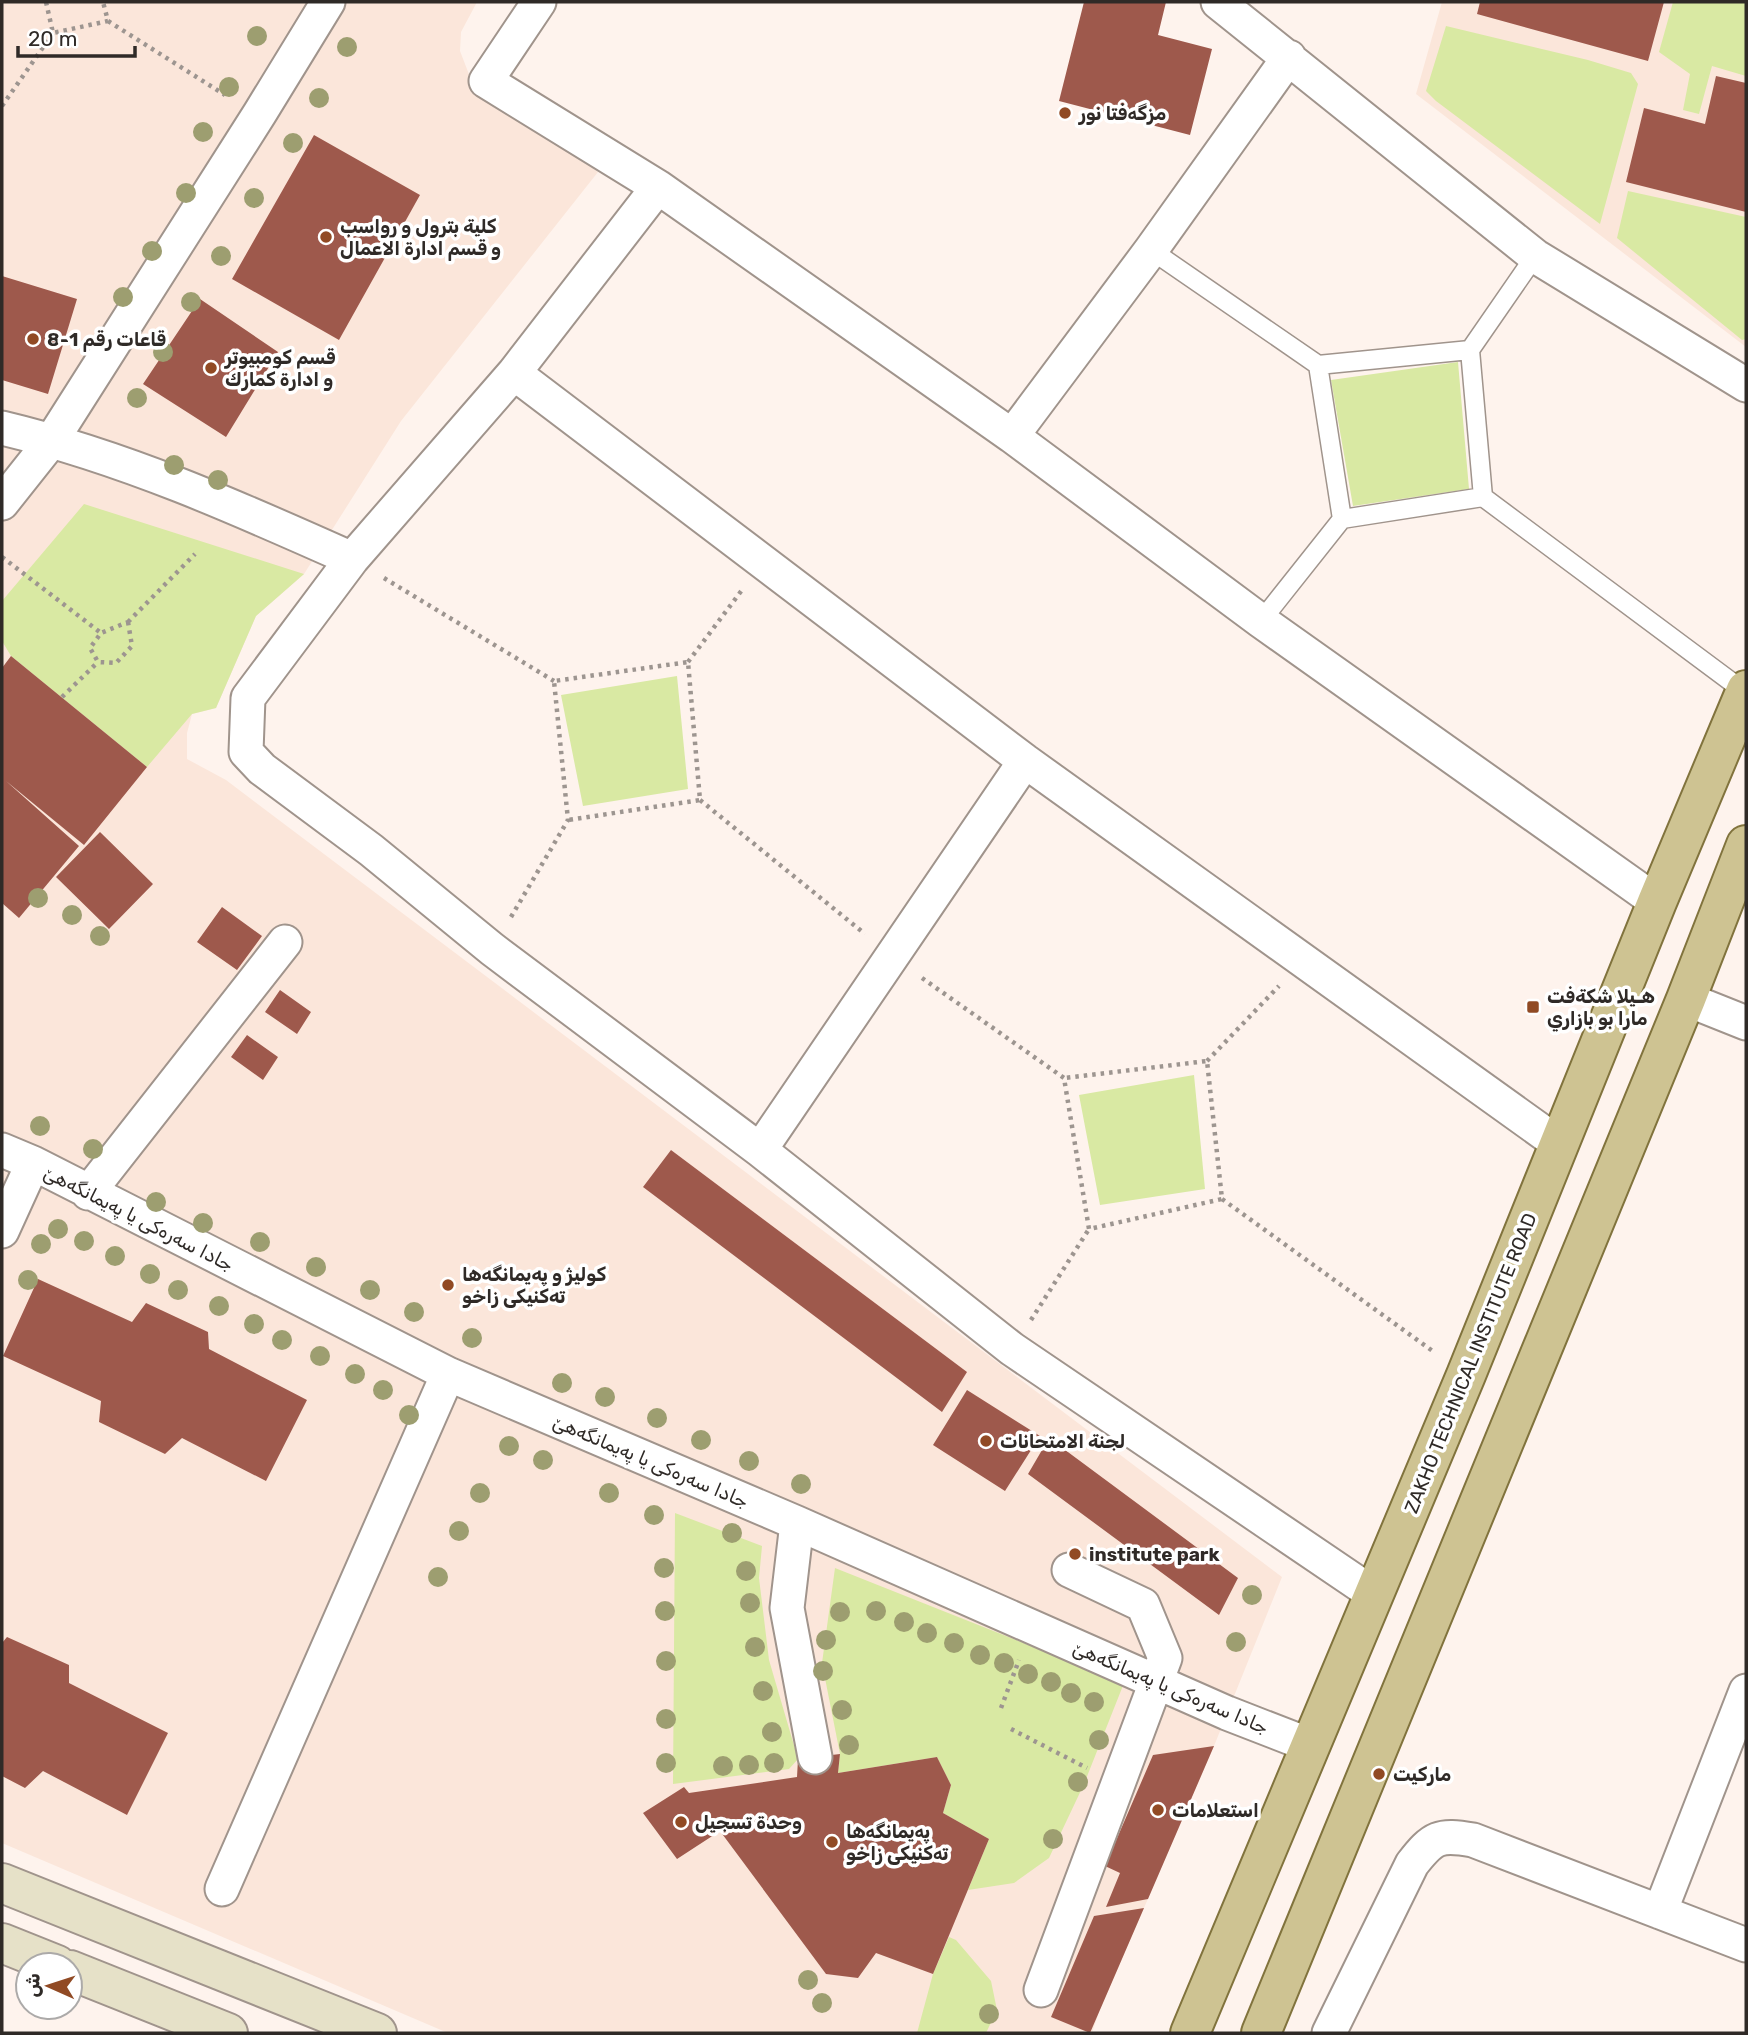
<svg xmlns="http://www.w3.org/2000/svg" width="1748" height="2035" viewBox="0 0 1748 2035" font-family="Rubik,Vazirmatn,sans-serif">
  <rect width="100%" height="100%" fill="#fef3ed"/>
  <path fill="#fbe6da" d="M 2,2 L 477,2 L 461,32 L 460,51 L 470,77 L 598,172 L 401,421 L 304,574 L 256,616 L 216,708 L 192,714 L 187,733 L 187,759 L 226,780 L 1282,1577 L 1214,1746 L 1099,2012 L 1092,2033 L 448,2033 L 2,1843 Z
    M 1442,2 L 1746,2 L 1746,347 L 1416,94 Z"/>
  <path fill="#d9e9a3" d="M 1673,2 L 1746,2 L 1746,76 L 1712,66 L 1699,114 L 1683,110 L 1690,74 L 1659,52 Z
    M 1446,26 L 1588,60 L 1631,73 L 1638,84 L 1600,224 L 1436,101 L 1426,91 Z
    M 1628,191 L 1746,217 L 1746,339 L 1742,340 L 1617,238 Z
    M 1458,362 L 1469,489 L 1353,506 L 1331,380 Z
    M 84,504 L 304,574 L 256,616 L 216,708 L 192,714 L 147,767 L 11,656 L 2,641 L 2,601 Z
    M 677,676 L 688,789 L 583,806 L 561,695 Z
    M 1194,1075 L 1205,1189 L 1100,1205 L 1079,1095 Z
    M 675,1513 L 762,1546 L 759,1578 L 769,1660 L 798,1759 L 789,1769 L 673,1784 Z
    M 835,1568 L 1124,1683 L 1084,1784 L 1049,1858 L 1014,1883 L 968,1890 L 989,1839 L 943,1813 L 951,1785 L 937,1757 L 838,1773 L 840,1754 L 822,1663 Z
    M 949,1937 L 956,1940 L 991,1981 L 997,2010 L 986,2033 L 917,2033 L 933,1974 Z"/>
  <path fill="#9e594c" d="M 1084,2 L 1166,2 L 1158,35 L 1212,49 L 1190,135 L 1059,101 Z
    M 1480,2 L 1664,2 L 1648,61 L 1477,14 Z
    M 1716,76 L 1746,83 L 1746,212 L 1626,182 L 1644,108 L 1705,124 Z
    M 314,135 L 420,195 L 339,340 L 232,279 Z
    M 2,276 L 77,299 L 48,394 L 2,380 Z
    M 200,299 L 278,352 L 226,437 L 143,384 Z
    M 11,656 L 147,767 L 84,845 L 6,781 L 79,846 L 19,918 L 2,903 L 2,668 Z
    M 100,832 L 153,884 L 109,929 L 56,877 Z
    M 222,907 L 262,936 L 237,970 L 197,942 Z
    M 280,990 L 311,1012 L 297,1034 L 265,1012 Z
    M 247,1035 L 278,1057 L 263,1080 L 231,1057 Z
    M 671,1150 L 967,1372 L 942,1412 L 643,1187 Z
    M 38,1279 L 132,1322 L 146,1303 L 208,1332 L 209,1349 L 307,1400 L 266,1481 L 182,1438 L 165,1454 L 99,1422 L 101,1401 L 3,1356 Z
    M 967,1390 L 1040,1436 L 1005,1491 L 933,1445 Z
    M 1049,1438 L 1238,1578 L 1219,1615 L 1028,1474 Z
    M 7,1637 L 69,1665 L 69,1683 L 168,1733 L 127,1815 L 43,1771 L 25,1788 L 2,1776 L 2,1643 Z
    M 1214,1746 L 1148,1899 L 1106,1907 L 1120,1873 L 1105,1866 L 1153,1755 Z
    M 840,1754 L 838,1773 L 937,1757 L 951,1785 L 943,1813 L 989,1839 L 933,1974 L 876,1953 L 858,1978 L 826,1974 L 720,1831 L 677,1859 L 643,1813 L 684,1787 L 689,1793 L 797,1777 L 798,1759 Z
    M 1144,1908 L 1090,2033 L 1051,2017 L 1094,1916 Z"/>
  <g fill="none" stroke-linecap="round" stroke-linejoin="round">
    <g stroke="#a0948c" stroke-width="21">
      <path id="lane" d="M 1151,250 L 1318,365 L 1470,350 L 1483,497 L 1745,692
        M 1470,350 L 1535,256
        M 1318,365 L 1342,519 L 1483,497
        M 1261,621 L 1342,519"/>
    </g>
    <g stroke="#a0948c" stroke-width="37">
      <path id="street" d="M 539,2 L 486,81 L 658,187
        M 1218,2 L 1535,256 L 1746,385
        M 514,373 L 1025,761 L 1559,1144
        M 2,428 C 124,457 238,508 352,559
        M 1012,436 L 1151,250 L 1289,57
        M 2,503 L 52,440 L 260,113 L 328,2
        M 1686,999 L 1746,1023
        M 2,1150 L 33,1163 L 448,1374 L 797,1523 L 1227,1713 L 1312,1746
        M 760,1150 L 1025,761
        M 88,1193 L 285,942
        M 2,1231 L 33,1163
        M 797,1523 L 787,1608 L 815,1757
        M 1375,1595 L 1012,1349 L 760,1150 L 492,949 L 371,850 L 262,769 L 246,752 L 248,698 L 352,559 L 514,373 L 658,187 L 1012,436 L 1261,621 L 1657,902
        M 222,1889 L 448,1374
        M 1660,1912 L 1746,1691
        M 1041,1990 L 1165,1658 L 1143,1605 L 1069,1570
        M 1329,2033 L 1412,1864 C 1433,1837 1439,1834 1473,1840 L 1746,1945"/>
    </g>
    <g stroke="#a0948c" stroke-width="42">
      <path id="secondary" d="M 2,1883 L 377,2033
        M 2,1943 L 57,1965
        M 70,1970 L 228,2033"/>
    </g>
    <g stroke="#81733d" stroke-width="42">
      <path id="primary" d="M 1190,2033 L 1466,1375 L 1657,902 L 1746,690
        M 1261,2033 L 1686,999 L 1746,845"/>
    </g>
    <path stroke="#9d9590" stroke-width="4.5" stroke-dasharray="3.5 5" stroke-linecap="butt" d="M 46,2 L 53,33 L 108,21 L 103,2
      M 108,21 L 225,95
      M 2,106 L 53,33
      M 2,557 L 101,633
      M 384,578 L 554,681
      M 128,622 L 132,646 L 116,663 L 98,662 L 90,648 L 101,633 Z
      M 128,622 L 195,554
      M 688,662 L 742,590
      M 62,697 L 98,662
      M 700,800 L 865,934
      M 511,917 L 568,820 L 554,681 L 688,662 L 700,800 L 568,820
      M 922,978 L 1064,1078 L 1089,1229 L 1222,1199 L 1207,1061 L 1064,1078
      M 1207,1061 L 1279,986
      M 1222,1199 L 1434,1352
      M 1031,1320 L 1089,1229
      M 1001,1708 L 1019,1660
      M 1011,1729 L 1087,1768"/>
    <use href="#lane" stroke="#fff" stroke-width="18"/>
    <use href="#street" stroke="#fff" stroke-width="33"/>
    <use href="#secondary" stroke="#e6e1c8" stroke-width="38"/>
    <use href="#primary" stroke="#cec392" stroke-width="38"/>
  </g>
  <g fill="#9d9e70">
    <circle cx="257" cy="36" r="10"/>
    <circle cx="347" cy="47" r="10"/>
    <circle cx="229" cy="87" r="10"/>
    <circle cx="319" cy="98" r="10"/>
    <circle cx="203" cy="132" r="10"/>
    <circle cx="293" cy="143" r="10"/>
    <circle cx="186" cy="193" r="10"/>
    <circle cx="254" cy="198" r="10"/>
    <circle cx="152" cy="251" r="10"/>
    <circle cx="221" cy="256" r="10"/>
    <circle cx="123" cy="297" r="10"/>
    <circle cx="191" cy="302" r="10"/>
    <circle cx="163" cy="352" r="10"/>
    <circle cx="137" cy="398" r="10"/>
    <circle cx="174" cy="465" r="10"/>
    <circle cx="218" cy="480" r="10"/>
    <circle cx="38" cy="898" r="10"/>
    <circle cx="72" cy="915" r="10"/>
    <circle cx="100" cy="936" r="10"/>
    <circle cx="40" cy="1126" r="10"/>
    <circle cx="93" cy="1149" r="10"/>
    <circle cx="156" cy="1202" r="10"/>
    <circle cx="203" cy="1223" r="10"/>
    <circle cx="58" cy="1229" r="10"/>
    <circle cx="84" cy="1241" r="10"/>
    <circle cx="260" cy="1242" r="10"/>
    <circle cx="41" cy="1244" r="10"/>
    <circle cx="115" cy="1256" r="10"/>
    <circle cx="316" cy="1267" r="10"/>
    <circle cx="150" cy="1274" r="10"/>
    <circle cx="28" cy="1280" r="10"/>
    <circle cx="178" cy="1290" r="10"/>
    <circle cx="370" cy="1290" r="10"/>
    <circle cx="219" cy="1306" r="10"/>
    <circle cx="414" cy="1312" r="10"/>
    <circle cx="254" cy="1324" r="10"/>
    <circle cx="472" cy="1338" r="10"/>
    <circle cx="282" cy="1340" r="10"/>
    <circle cx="320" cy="1356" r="10"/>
    <circle cx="355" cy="1374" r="10"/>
    <circle cx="562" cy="1383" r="10"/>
    <circle cx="383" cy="1390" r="10"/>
    <circle cx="605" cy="1397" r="10"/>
    <circle cx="409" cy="1415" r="10"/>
    <circle cx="657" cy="1418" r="10"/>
    <circle cx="701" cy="1440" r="10"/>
    <circle cx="509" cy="1446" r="10"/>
    <circle cx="543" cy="1460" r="10"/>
    <circle cx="749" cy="1461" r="10"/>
    <circle cx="801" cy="1484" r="10"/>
    <circle cx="480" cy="1493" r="10"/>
    <circle cx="609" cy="1493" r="10"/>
    <circle cx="654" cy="1515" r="10"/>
    <circle cx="459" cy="1531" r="10"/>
    <circle cx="732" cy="1533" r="10"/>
    <circle cx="664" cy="1568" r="10"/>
    <circle cx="746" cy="1571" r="10"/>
    <circle cx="438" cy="1577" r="10"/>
    <circle cx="1252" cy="1595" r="10"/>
    <circle cx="750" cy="1603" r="10"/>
    <circle cx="665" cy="1611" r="10"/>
    <circle cx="876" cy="1611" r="10"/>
    <circle cx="840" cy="1612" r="10"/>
    <circle cx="904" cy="1622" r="10"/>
    <circle cx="927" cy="1633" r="10"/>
    <circle cx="826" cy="1640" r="10"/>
    <circle cx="1236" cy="1642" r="10"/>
    <circle cx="954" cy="1643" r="10"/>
    <circle cx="755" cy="1647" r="10"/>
    <circle cx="980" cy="1655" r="10"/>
    <circle cx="666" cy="1661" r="10"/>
    <circle cx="1004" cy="1663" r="10"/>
    <circle cx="823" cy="1671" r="10"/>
    <circle cx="1028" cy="1674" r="10"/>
    <circle cx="1051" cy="1682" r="10"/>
    <circle cx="763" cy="1691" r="10"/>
    <circle cx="1071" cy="1693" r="10"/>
    <circle cx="1094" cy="1702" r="10"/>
    <circle cx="842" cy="1710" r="10"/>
    <circle cx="666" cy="1719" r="10"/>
    <circle cx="772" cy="1732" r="10"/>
    <circle cx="1099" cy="1740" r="10"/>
    <circle cx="849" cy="1745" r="10"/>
    <circle cx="666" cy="1763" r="10"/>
    <circle cx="774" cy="1763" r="10"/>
    <circle cx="749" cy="1765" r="10"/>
    <circle cx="723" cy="1766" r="10"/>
    <circle cx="1078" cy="1782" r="10"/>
    <circle cx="1053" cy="1839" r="10"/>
    <circle cx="808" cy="1980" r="10"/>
    <circle cx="822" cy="2003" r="10"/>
    <circle cx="989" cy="2014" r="10"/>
  </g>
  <g fill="#914a24" stroke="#fff" stroke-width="2.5">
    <circle cx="1065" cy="113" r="7"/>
    <circle cx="326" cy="237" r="7"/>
    <circle cx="33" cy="339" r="7"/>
    <circle cx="211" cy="368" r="7"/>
    <rect x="1526" y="1000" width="14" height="14" rx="3.5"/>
    <circle cx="448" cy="1285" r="7"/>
    <circle cx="986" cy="1441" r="7"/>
    <circle cx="1075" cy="1554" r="7"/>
    <circle cx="1379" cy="1774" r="7"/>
    <circle cx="1158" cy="1810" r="7"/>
    <circle cx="681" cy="1822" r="7"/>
    <circle cx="832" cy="1842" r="7"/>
  </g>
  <g text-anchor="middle" stroke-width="7" stroke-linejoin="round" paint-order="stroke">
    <g font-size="19" font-weight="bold" fill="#2f2a27" stroke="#fff" text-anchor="start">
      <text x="1079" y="120">مزگەفتا نور</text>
      <text x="340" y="233">كلية بترول و رواسب<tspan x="340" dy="22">و قسم ادارة الاعمال</tspan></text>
      <text x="47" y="346">قاعات رقم 1-8</text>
      <text x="225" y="364">قسم کومبیوتر<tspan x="225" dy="22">و ادارة كمارك</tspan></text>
      <text x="1547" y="1003">هـيلا شكةفت<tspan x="1547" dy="22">مارا بو بازاري</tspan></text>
      <text x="462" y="1281">كوليژ و په‌يمانگه‌ها<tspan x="462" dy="22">ته‌كنيكى زاخو</tspan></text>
      <text x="1000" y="1448">لجنة الامتحانات</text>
      <text x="1089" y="1561">institute park</text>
      <text x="1393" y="1781">ماركيت</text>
      <text x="1172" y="1817">استعلامات</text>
      <text x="695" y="1829">وحدة تسجيل</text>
      <text x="846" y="1838">پەیمانگەها<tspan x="846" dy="22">تەکنیکی زاخو</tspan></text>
    </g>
    <g font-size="19" fill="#2f2a27" stroke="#fff">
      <text transform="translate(139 1218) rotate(27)" y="7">جادا سه‌ره‌كى يا په‌يمانگه‌هێ</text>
      <text transform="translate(1470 1363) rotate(-68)" y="7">ZAKHO TECHNICAL INSTITUTE ROAD</text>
      <text transform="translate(651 1461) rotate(23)" y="7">جادا سه‌ره‌كى يا په‌يمانگه‌هێ</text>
      <text transform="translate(1171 1687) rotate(23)" y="7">جادا سه‌ره‌كى يا په‌يمانگه‌هێ</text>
    </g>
  </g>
  <rect width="1748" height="2035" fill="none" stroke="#2f2a27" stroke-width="7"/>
  <g transform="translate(49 1986) rotate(273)"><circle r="33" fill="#ffffff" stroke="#acaaa9" stroke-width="2"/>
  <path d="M0-5L12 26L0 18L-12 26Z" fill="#914a24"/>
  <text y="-10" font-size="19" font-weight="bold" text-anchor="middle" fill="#2f2a27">ش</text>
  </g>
  <path d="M18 46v10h117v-10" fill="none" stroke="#2f2a27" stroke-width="3.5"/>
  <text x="28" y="46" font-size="21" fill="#2f2a27" stroke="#ffffff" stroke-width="5" paint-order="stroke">20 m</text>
</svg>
